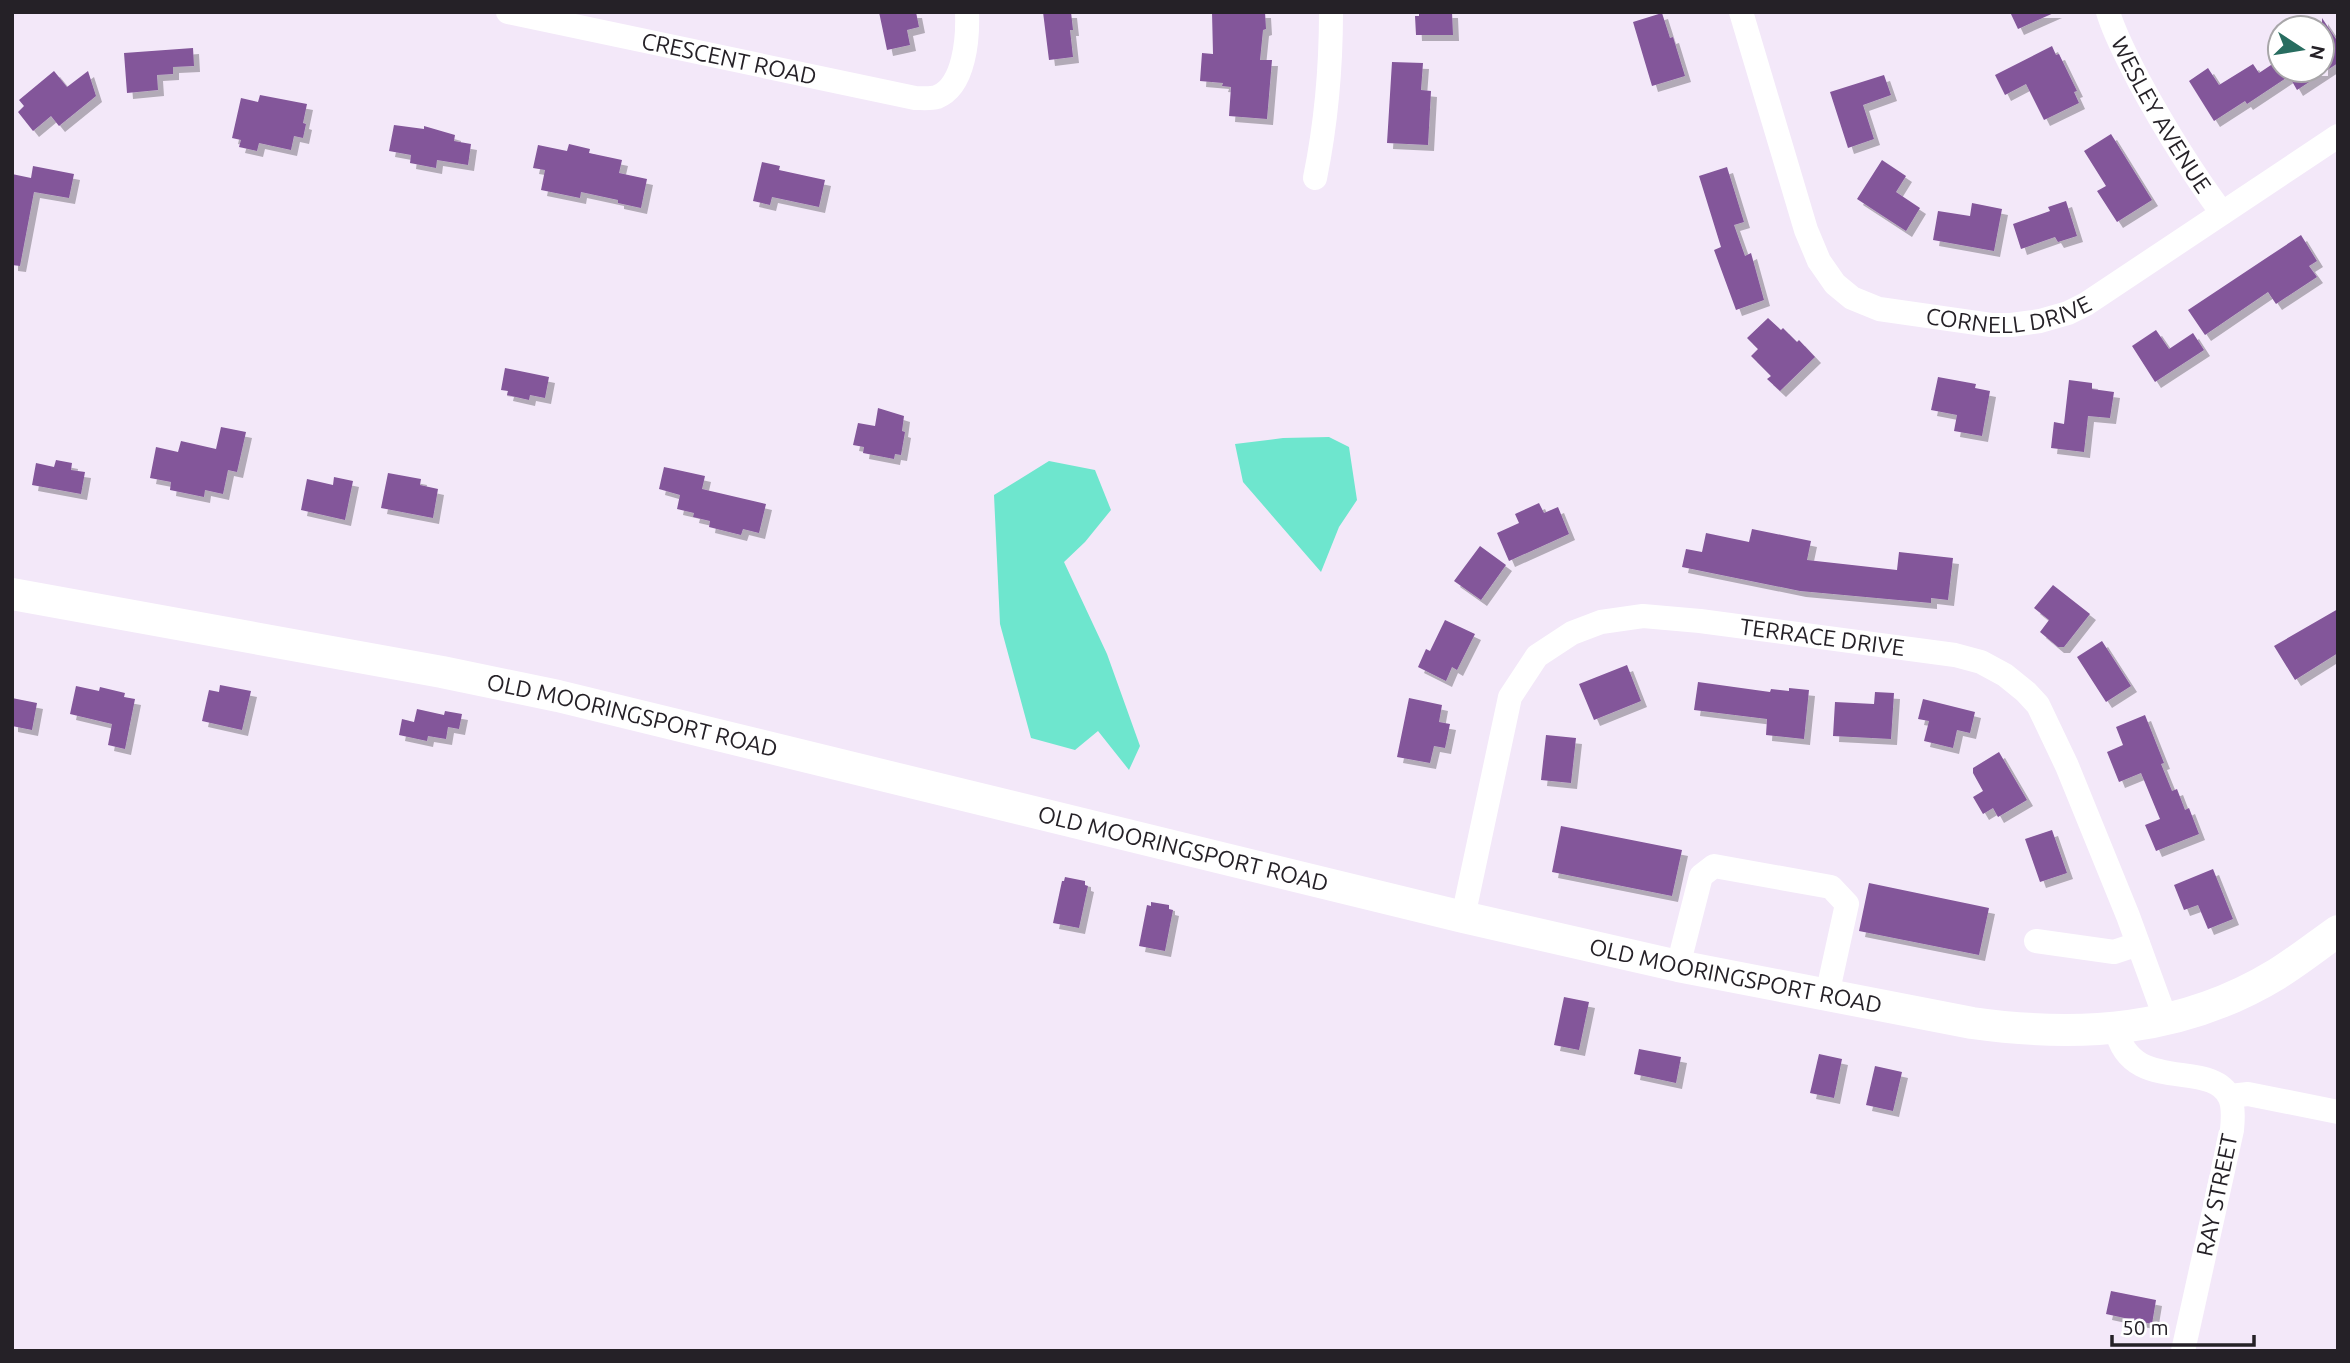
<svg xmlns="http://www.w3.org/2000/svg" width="2350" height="1363" viewBox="0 0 2350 1363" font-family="Ubuntu,sans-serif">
  <defs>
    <filter id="shadow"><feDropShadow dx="6" dy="6" stdDeviation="0" flood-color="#0004"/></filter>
  </defs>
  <rect width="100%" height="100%" fill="#f3e8f9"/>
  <path fill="#6ee6ce" d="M 1329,437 L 1349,447 L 1357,500 L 1339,527 L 1321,572 L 1243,482 L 1235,444 L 1283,438 Z
    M 1049,461 L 1095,470 L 1111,510 L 1085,542 L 1064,562 L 1107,654 L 1140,746 L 1129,770 L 1098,731 L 1075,750 L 1031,738 L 1000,624 L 994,495 Z"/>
  <path fill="#83569a" filter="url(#shadow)" d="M 879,12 L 916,12 L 919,27 L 907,30 L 910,45 L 887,50 Z
    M 1043,12 L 1071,12 L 1073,30 L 1070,30 L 1073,57 L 1049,60 Z
    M 1212,12 L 1265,12 L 1266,29 L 1263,30 L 1260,60 L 1272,60 L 1267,119 L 1229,116 L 1231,87 L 1222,86 L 1223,83 L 1200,81 L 1202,53 L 1213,54 Z
    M 1419,12 L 1452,12 L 1453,35 L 1416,35 L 1415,16 L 1419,16 Z
    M 2010,12 L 2056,12 L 2018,29 Z
    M 1662,13 L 1670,38 L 1673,37 L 1685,76 L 1652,86 L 1633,22 Z
    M 2322,18 L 2338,42 L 2338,63 L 2297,90 L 2289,76 L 2247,104 L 2245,101 L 2214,121 L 2189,81 L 2208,68 L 2219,85 L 2253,64 L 2259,73 L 2280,59 L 2280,70 L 2322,70 Z
    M 2052,46 L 2056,55 L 2059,54 L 2077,91 L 2074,92 L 2079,103 L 2044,120 L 2026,84 L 2005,95 L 1995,75 Z
    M 193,48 L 194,66 L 173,67 L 173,74 L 157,75 L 158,90 L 127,93 L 124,53 Z
    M 1392,62 L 1423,63 L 1421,90 L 1431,91 L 1428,145 L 1387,143 Z
    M 54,71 L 67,87 L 88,71 L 96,96 L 59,126 L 51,116 L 33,131 L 18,112 L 24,106 L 19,100 Z
    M 1884,75 L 1891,95 L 1863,105 L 1874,139 L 1848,148 L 1830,92 Z
    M 260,95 L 307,104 L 303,123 L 306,124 L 303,138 L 294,136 L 291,150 L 259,143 L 257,151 L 239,147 L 241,140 L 232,138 L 241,98 L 258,102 Z
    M 394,125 L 424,129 L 424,126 L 455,135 L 454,141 L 471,144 L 468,165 L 437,160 L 436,168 L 410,163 L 411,155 L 389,151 Z
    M 2111,134 L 2152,200 L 2117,222 L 2097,191 L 2106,186 L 2084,151 Z
    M 569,144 L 590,149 L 589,153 L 622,160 L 619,173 L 647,179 L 641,208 L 618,203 L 618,200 L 581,192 L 580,198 L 541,190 L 545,170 L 533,168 L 538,145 L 567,151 Z
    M 1882,160 L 1906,176 L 1896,192 L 1920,208 L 1906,231 L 1857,199 Z
    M 762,162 L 780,166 L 779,170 L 825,180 L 819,207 L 772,197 L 770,205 L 753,201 Z
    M 33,166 L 74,174 L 69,198 L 34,192 L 20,266 L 12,265 L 12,174 L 31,178 Z
    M 1727,167 L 1744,222 L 1734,225 L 1745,256 L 1751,253 L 1764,300 L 1736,310 L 1714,250 L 1721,247 L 1699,176 Z
    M 2066,201 L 2077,236 L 2058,242 L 2055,237 L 2021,249 L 2013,224 L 2050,211 L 2048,207 Z
    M 1972,203 L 2002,209 L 1994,251 L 1933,240 L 1938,211 L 1970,216 Z
    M 2301,235 L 2317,261 L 2309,266 L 2317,277 L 2276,304 L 2268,292 L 2205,335 L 2188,310 Z
    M 1768,318 L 1781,330 L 1783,328 L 1797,342 L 1799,340 L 1815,357 L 1780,391 L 1767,379 L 1771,376 L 1751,356 L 1758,349 L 1747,338 Z
    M 2156,330 L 2169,349 L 2193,333 L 2204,350 L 2155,382 L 2132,346 Z
    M 505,368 L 549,377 L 545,398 L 530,395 L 529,400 L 507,395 L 508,391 L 501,390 Z
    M 1938,377 L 1976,384 L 1975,388 L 1990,391 L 1982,436 L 1954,431 L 1957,415 L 1931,410 Z
    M 2069,380 L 2092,383 L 2092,389 L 2114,392 L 2110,418 L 2088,416 L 2084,452 L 2051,448 L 2054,422 L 2064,424 Z
    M 878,408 L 904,416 L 902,431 L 905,432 L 901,455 L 895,454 L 894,459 L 863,453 L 864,447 L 853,445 L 858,423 L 875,426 Z
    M 221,427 L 246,432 L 237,472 L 228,470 L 223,494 L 205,490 L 204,497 L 170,490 L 171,482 L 150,478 L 156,447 L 178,452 L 181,441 L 216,449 Z
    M 56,460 L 72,463 L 71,470 L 85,472 L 81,494 L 32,485 L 36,463 L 54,467 Z
    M 664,467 L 705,476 L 702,489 L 766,504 L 759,533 L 743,529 L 741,535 L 709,527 L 710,521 L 693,517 L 694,513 L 677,509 L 680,495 L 659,489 Z
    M 388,473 L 421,479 L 420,485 L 438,489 L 433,518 L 381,508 Z
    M 334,477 L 353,481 L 345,520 L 301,510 L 307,479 L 333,485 Z
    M 1539,503 L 1544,513 L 1558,507 L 1569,534 L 1509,561 L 1497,533 L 1519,523 L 1515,514 Z
    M 1752,529 L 1811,541 L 1807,560 L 1897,570 L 1899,552 L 1953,558 L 1948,600 L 1931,598 L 1931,603 L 1800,591 L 1682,567 L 1686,549 L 1702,552 L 1706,533 L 1749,542 Z
    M 1480,546 L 1506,565 L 1481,600 L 1454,581 Z
    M 2053,585 L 2090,614 L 2064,647 L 2058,647 L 2040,632 L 2049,620 L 2034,608 Z
    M 2338,609 L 2338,653 L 2295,680 L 2274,646 Z
    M 1445,620 L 1475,634 L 1457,670 L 1452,667 L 1446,681 L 1418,667 L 1426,649 L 1430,651 Z
    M 2102,641 L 2131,686 L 2106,702 L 2077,657 Z
    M 1627,665 L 1641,701 L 1594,720 L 1579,684 Z
    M 1698,682 L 1770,692 L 1771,689 L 1789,691 L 1789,688 L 1809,690 L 1804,739 L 1766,735 L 1767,719 L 1694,710 Z
    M 220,685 L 251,691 L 242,730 L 202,721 L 209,690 L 219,692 Z
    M 76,686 L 99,691 L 100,687 L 125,693 L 124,697 L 135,699 L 125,749 L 108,745 L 112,724 L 70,714 Z
    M 1875,692 L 1894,693 L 1891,739 L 1833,736 L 1835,702 L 1874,704 Z
    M 12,698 L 37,703 L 32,730 L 12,726 Z
    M 1409,698 L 1442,705 L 1439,722 L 1450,724 L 1445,748 L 1434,746 L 1430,763 L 1397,757 Z
    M 1923,699 L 1975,712 L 1970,733 L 1957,730 L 1953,748 L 1924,741 L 1929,721 L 1918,719 Z
    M 417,709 L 444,715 L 445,711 L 462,714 L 459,729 L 448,727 L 446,739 L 428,736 L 427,741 L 399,735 L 402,719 L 414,722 Z
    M 2145,715 L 2164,763 L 2161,764 L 2172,791 L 2177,789 L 2185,810 L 2189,808 L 2199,834 L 2156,851 L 2145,825 L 2160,819 L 2141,773 L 2119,782 L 2107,752 L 2123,745 L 2116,727 Z
    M 1546,735 L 1576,738 L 1571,783 L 1541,780 Z
    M 1999,752 L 2027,800 L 1998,817 L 1993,808 L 1983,814 L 1973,797 L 1983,791 L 1973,773 L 1973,768 Z
    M 1561,826 L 1682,850 L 1672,896 L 1552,872 Z
    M 2052,830 L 2067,873 L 2040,882 L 2025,839 Z
    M 2213,869 L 2233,919 L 2208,929 L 2198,905 L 2184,910 L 2174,885 Z
    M 1065,877 L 1085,881 L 1085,885 L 1088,886 L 1079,928 L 1053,923 L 1062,881 L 1064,881 Z
    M 1869,883 L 1989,908 L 1979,955 L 1859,931 Z
    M 1151,902 L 1169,905 L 1169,909 L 1173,910 L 1165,951 L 1139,946 L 1147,905 L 1151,906 Z
    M 1564,997 L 1589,1002 L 1579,1050 L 1554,1045 Z
    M 1639,1049 L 1681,1057 L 1676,1083 L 1634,1074 Z
    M 1819,1054 L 1842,1059 L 1834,1098 L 1810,1093 Z
    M 1875,1066 L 1902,1072 L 1893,1111 L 1866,1105 Z
    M 2111,1291 L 2156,1300 L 2152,1324 L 2106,1314 Z"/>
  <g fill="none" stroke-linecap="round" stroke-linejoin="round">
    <g stroke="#fff" stroke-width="24">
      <path id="s1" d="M 508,12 L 915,98 C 922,98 930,99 937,97 C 965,86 968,37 967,12"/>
      <path id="s2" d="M 1741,12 L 1806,230 L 1819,261 L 1835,284 L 1852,298 L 1879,309 L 1991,325 L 2011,325 L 2040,321 L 2068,313 L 2086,304 L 2338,136"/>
      <path id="s3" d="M 2108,12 C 2115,36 2128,59 2139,81 C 2164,127 2191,171 2222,213"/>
      <path d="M 1315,178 C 1326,124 1331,67 1331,12"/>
      <path id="s4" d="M 1463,917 L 1510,697 L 1537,656 L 1572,633 L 1601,622 L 1643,616 L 1700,621 L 1955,655 L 1981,662 L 2005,675 L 2026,692 L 2038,705 L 2067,766 L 2128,916 L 2166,1020"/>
      <path d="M 2036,941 L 2114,952 L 2138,944"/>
      <path d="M 1678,966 L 1701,876 L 1714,866 L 1831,887 L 1847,904 L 1827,995"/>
      <path d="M 2116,1028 C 2130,1097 2212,1057 2230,1098 C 2234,1107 2233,1120 2232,1130 L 2183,1351"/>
      <path d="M 2230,1096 L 2248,1094 L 2338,1112"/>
    </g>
    <path stroke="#fff" stroke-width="32" id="s5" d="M 12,594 L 442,672 L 558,696 L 1463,917 L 1678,966 L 1972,1023 C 2080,1038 2182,1032 2277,974 C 2298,961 2318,945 2338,931"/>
  </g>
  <g text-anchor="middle" stroke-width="7" stroke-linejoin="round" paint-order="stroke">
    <g font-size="23" fill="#252127" stroke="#fff">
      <text dy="8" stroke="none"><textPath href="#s1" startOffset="226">CRESCENT ROAD</textPath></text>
      <text dy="8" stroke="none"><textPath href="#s3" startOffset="116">WESLEY AVENUE</textPath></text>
      <text dy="8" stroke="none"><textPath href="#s2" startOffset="472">CORNELL DRIVE</textPath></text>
      <text dy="8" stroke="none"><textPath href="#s4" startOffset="570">TERRACE DRIVE</textPath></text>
      <text dy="8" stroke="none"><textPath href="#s5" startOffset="632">OLD MOORINGSPORT ROAD</textPath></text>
      <text dy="8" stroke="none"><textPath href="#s5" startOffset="1199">OLD MOORINGSPORT ROAD</textPath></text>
      <text dy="8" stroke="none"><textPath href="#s5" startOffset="1766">OLD MOORINGSPORT ROAD</textPath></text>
      <text transform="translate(2217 1195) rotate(-78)" y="8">RAY STREET</text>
    </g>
  </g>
  <rect width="2350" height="1363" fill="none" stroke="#252127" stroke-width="28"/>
  <g transform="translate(2301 49) rotate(102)"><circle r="33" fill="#ffffff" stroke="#a8a6a9" stroke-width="2"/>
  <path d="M0-5L12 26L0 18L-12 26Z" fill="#286d60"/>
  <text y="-10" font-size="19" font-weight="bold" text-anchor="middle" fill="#252127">N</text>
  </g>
  <path d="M2112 1335v10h142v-10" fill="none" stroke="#252127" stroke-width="3.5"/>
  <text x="2122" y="1335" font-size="21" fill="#252127" stroke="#ffffff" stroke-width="5" paint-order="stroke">50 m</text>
</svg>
